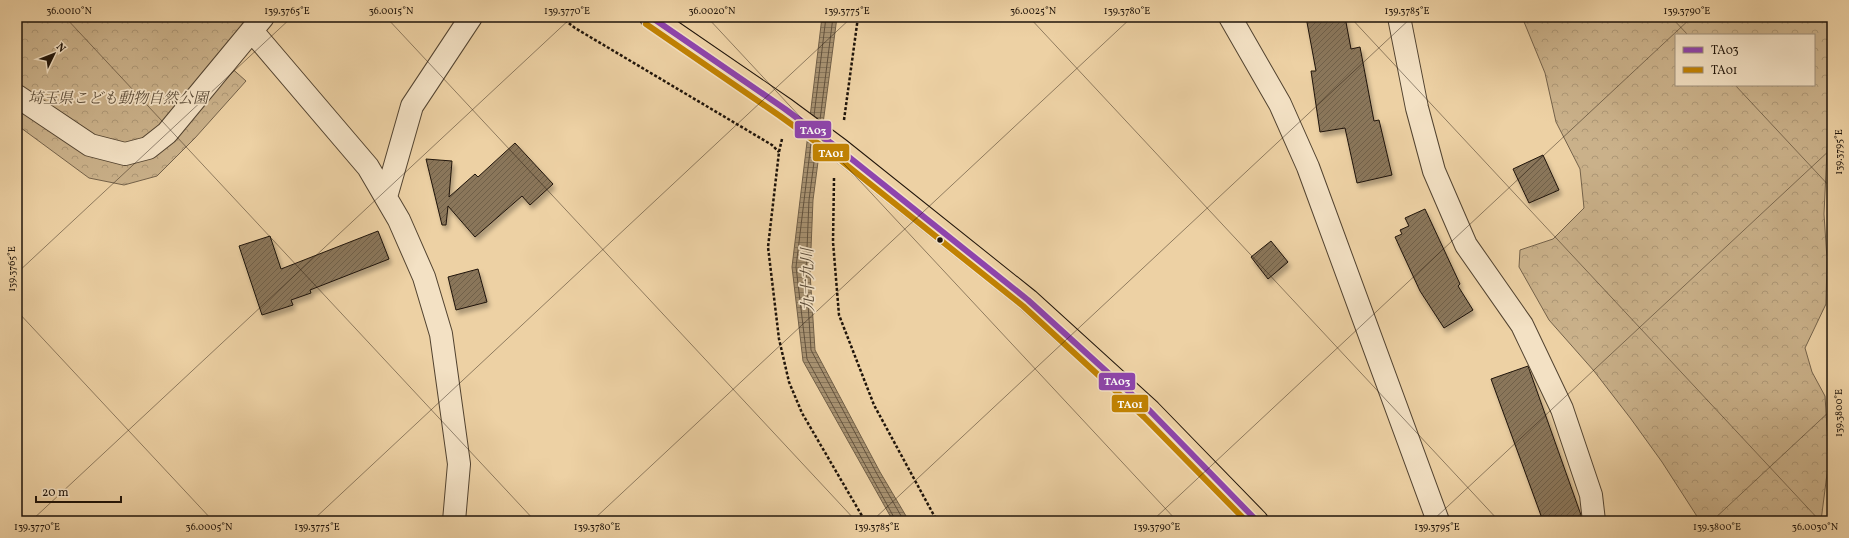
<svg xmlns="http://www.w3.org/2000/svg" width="1849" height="538" viewBox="0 0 1849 538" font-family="Vollkorn,'Noto Serif JP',serif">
  <defs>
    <pattern id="forest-crowns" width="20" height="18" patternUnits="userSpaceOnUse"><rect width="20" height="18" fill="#cab18a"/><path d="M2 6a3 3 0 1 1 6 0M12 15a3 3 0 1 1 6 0" fill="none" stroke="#ad9776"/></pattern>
    <pattern id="water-rules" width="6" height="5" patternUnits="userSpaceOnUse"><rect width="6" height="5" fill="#a79170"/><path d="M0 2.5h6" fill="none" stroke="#87755a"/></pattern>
    <pattern id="building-hatch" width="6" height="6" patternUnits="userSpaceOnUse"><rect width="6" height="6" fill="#8a765a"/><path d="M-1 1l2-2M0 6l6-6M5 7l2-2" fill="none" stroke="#706049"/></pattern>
    <filter id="shadow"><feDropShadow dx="2.5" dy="4.5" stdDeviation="2" flood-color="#0004"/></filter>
  </defs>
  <rect width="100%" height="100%" fill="#edd1a4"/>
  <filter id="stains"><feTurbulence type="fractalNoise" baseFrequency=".005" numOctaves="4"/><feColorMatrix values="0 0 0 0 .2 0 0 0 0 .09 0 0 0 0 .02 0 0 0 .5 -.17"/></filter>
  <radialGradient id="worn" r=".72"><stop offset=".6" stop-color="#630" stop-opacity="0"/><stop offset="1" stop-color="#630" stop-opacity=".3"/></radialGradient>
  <path fill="url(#forest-crowns)" stroke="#74624a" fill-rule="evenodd" d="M 17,17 L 250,17 L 219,57 L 246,81 L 195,138 L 157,176 L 124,185 L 89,178 L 17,125 Z
    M 1522,17 L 1827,17 L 1832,39 L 1832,110 L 1828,129 L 1824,214 L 1827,259 L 1826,304 L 1805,348 L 1812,372 L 1825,396 L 1829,458 L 1821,521 L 1700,521 L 1662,462 L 1631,419 L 1594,371 L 1549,320 L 1519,267 L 1520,250 L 1553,239 L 1584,208 L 1580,169 L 1556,122 L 1545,73 ZM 1676,35 L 1814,35 L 1814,85 L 1676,85 Z"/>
  <path fill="url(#water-rules)" stroke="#715f47" d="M 822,17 L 837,17 L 813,200 L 810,273 L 815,350 L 880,472 L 909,521 L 893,521 L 803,361 L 792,267 Z"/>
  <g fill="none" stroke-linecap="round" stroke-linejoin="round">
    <path stroke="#63523d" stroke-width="1" d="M 814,116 L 826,17
      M 820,120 L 833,17
      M 811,143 L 796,267 L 807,359 L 896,521
      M 816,147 L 809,200 L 806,273 L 811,350 L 877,474 L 904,521"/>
  </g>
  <path fill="url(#building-hatch)" stroke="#1f140a" filter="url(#shadow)" d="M 1306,17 L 1345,17 L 1351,49 L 1360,47 L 1374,121 L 1379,120 L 1392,175 L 1357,183 L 1345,128 L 1320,132 L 1311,71 L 1316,71 Z
    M 515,143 L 553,184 L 530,205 L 522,196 L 475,237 L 448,206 L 446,225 L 442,225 L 426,159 L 452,161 L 449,197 L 475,174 L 478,177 Z
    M 1543,155 L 1559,190 L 1529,203 L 1513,169 Z
    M 1425,209 L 1460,284 L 1458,286 L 1473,310 L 1444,328 L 1420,291 L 1395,237 L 1402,234 L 1400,230 L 1409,226 L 1405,218 Z
    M 378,231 L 389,259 L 310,290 L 311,293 L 291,300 L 293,305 L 262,315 L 239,246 L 270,236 L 281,269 Z
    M 1271,241 L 1288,262 L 1268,279 L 1251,257 Z
    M 478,269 L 487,302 L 456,310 L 448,277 Z
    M 1528,366 L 1581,515 L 1581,521 L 1543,521 L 1491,379 Z"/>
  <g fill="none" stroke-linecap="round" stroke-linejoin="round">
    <g stroke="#524330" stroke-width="24">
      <path id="minor" d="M 1230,17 L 1280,104 L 1308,167 L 1438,521
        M 1399,17 L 1417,108 L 1434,171 L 1466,245 L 1522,325 L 1562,409 L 1591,495 L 1594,521
        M 252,31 L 368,167 L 399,220 L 424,277 L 441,334 L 459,464 L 454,521
        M 17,96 L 90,145 L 125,154 L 148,148 L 167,133 L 263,17
        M 386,197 L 412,106 L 471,17"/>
    </g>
    <g stroke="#1f140a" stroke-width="24">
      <path id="major" d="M 651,17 L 785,109 L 839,149 L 1028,300 L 1150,411 L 1257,521"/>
    </g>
    <path stroke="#1f140a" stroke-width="2.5" stroke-dasharray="3 2" stroke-linecap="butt" d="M 561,17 L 575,28 L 772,145 L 779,152
      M 844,120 L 858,17
      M 782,139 L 779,152 L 768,247 L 779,339 L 789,382 L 802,413 L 865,521
      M 834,178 L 833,242 L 839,315 L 874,405 L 937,521"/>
    <use href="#minor" stroke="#f3e1c4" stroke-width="22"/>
    <use href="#major" stroke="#edd1a4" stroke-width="22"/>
    <g stroke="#f3e1c4" stroke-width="9">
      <path id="bus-1" d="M 651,17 L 785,109 L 839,149 L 1028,300 L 1150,411 L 1257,521"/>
    </g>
    <g stroke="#f3e1c4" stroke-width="9">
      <path id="bus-2" d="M 646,24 L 780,116 L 834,155 L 1023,306 L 1144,417 L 1246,521"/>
    </g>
    <use href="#bus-1" stroke="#8e44ad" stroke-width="6"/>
    <use href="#bus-2" stroke="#c18202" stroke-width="6"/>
  </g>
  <path fill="none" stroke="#1f140a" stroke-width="1" stroke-opacity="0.45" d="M 65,17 L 535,521M 386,17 L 856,521M 707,17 L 1177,521M 1029,17 L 1499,521M 1350,17 L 1820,521M 1671,17 L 1688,35M 1735,85 L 1832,189M 17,273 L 292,17M 17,311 L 213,521M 31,521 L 572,17M 312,521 L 852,17M 592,521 L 1132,17M 872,521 L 1412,17M 1152,521 L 1692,17M 1432,521 L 1832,148M 1712,521 L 1832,409"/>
  <circle fill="#1f140a" stroke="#f3e1c4" stroke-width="1.5" cx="940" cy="240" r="3.5"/>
  <g text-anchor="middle" stroke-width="3.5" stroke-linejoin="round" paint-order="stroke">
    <g font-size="15" font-style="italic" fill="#5b4b37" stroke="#f3e1c4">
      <text x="118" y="103">埼玉県こども動物自然公園</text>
    </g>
    <g font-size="16" font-style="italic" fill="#554633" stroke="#f3e1c4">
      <text transform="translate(807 280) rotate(-91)" y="6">九十九川</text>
    </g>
  </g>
  <g stroke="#f3e1c4" stroke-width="1.5">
    <rect x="794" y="120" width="38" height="19" rx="4" fill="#8e44ad"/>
    <rect x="812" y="143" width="38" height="19" rx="4" fill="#c18202"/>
    <rect x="1098" y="372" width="38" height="19" rx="4" fill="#8e44ad"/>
    <rect x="1111" y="394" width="38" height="19" rx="4" fill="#c18202"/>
  </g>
  <g font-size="11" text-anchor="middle" font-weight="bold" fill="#fff">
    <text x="813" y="134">TA03</text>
    <text x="831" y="157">TA01</text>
    <text x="1117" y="385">TA03</text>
    <text x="1130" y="408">TA01</text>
  </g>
  <rect width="1849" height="538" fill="none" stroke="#edd1a4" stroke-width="44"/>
  <rect x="1675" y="34" width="140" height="52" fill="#f3e1c4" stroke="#9e8f7a"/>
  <rect x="1683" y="47" width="20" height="6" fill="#8e44ad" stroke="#9e8f7a"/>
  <text x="1711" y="54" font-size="12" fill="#1f140a">TA03</text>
  <rect x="1683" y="67" width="20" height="6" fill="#c18202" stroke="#9e8f7a"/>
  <text x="1711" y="74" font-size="12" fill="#1f140a">TA01</text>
  <g transform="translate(54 54) rotate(47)" stroke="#f3e1c4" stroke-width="3" paint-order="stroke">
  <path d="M0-3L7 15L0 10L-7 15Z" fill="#1f140a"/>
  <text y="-6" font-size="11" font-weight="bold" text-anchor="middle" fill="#1f140a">N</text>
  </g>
  <path d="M36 496v6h85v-6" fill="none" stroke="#1f140a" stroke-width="2"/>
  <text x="42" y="496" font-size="12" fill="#1f140a" stroke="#f3e1c4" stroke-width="3" paint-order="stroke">20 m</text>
  <rect x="22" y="22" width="1805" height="494" fill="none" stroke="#1f140a" stroke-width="1.5"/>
  <g font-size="10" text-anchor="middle" fill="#1f140a">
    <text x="69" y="14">36.0010°N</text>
    <text x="287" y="14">139.3765°E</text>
    <text x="391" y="14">36.0015°N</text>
    <text x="567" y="14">139.3770°E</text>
    <text x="712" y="14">36.0020°N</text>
    <text x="847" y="14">139.3775°E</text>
    <text x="1033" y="14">36.0025°N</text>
    <text x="1127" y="14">139.3780°E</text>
    <text x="1407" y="14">139.3785°E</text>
    <text x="1687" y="14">139.3790°E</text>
    <text transform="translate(1838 152) rotate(-90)" y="4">139.3795°E</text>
    <text transform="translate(11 269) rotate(-90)" y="4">139.3765°E</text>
    <text transform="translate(1838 413) rotate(-90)" y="4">139.3800°E</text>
    <text x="37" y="530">139.3770°E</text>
    <text x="209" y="530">36.0005°N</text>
    <text x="317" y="530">139.3775°E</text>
    <text x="597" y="530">139.3780°E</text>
    <text x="877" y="530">139.3785°E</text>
    <text x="1157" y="530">139.3790°E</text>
    <text x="1437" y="530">139.3795°E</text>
    <text x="1717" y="530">139.3800°E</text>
    <text x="1815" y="530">36.0030°N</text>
  </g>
  <rect width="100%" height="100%" filter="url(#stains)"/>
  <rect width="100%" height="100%" fill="url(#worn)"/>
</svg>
